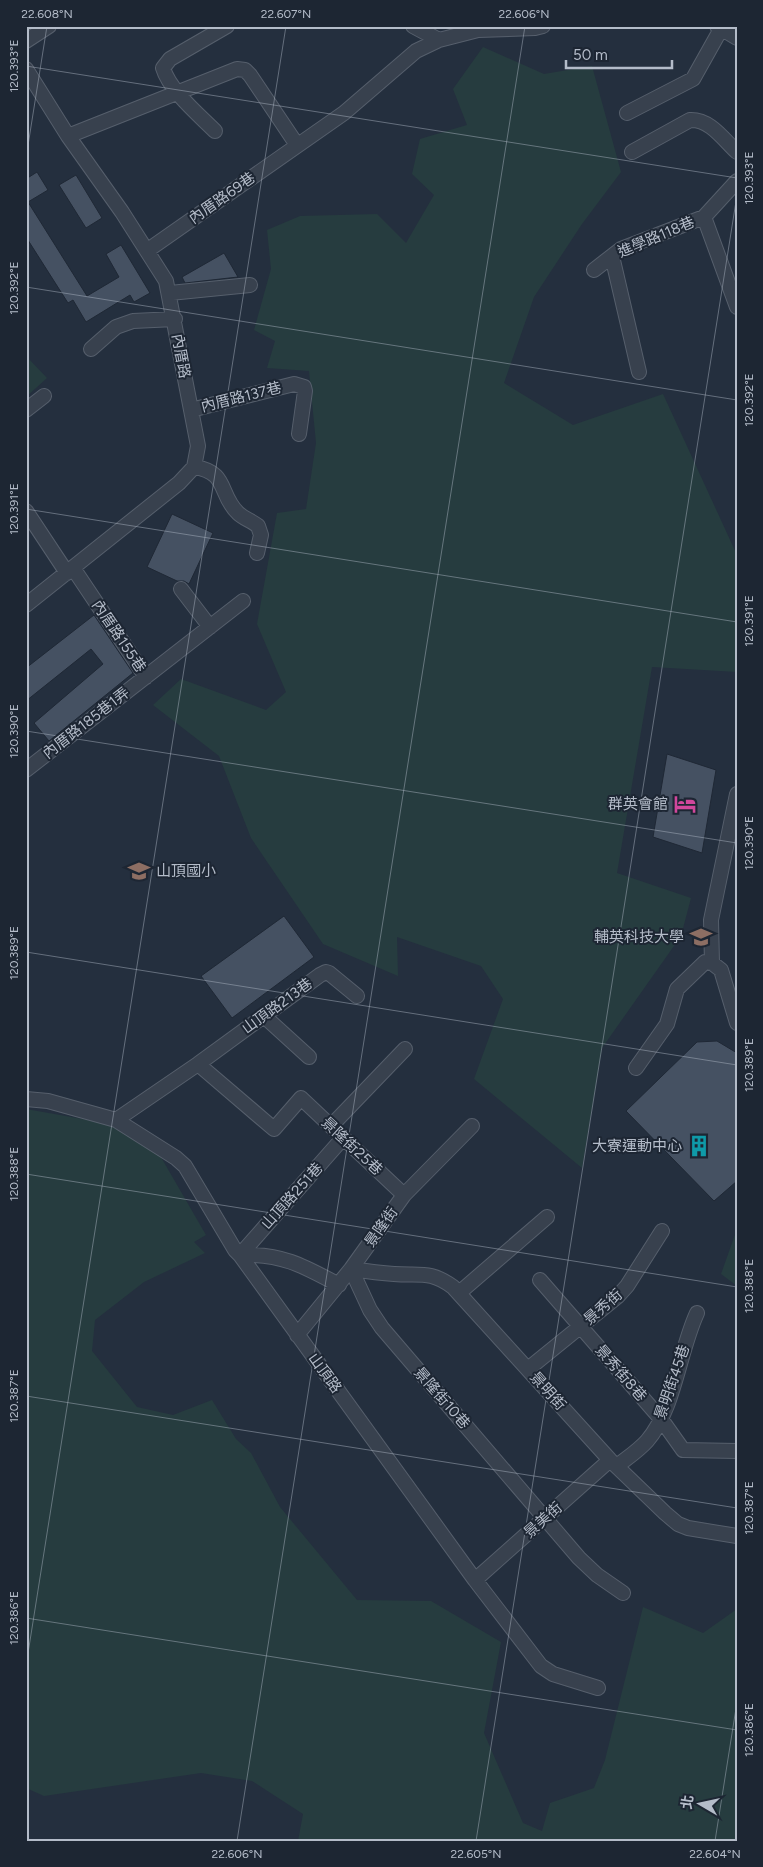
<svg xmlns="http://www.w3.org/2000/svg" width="763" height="1867" viewBox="0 0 763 1867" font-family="Figtree,'Noto Sans TC',sans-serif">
  <rect width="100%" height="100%" fill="#242f3e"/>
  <path fill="#263c3f" d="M 483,47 L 544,74 L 592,66 L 621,172 L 582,224 L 534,297 L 504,383 L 573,425 L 663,394 L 737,555 L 737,672 L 652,667 L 617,873 L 691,898 L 681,936 L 602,1048 L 582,1168 L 474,1079 L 503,999 L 481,966 L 397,937 L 398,976 L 323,944 L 251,838 L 219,756 L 153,705 L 181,679 L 266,710 L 286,692 L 257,624 L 277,513 L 306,509 L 316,443 L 309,371 L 267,368 L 275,341 L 254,330 L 271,269 L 267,230 L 300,216 L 377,214 L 406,243 L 434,195 L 412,174 L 420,139 L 467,125 L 453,89 Z
    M 26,356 L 47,378 L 26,397 Z
    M 26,1109 L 111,1124 L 158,1152 L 206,1235 L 194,1242 L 205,1253 L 144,1282 L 95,1320 L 92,1351 L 137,1407 L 173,1415 L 212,1400 L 236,1439 L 251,1453 L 280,1507 L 357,1600 L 431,1601 L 501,1642 L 484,1733 L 523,1823 L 542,1831 L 550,1803 L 594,1788 L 605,1760 L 643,1607 L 703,1633 L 737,1609 L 737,1841 L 298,1841 L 303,1814 L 252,1781 L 201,1773 L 44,1796 L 26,1788 Z
    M 737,1229 L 737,1286 L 721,1274 Z"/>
  <path fill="#455162" stroke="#1f2835" d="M 37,172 L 48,190 L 28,202 L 87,296 L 119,277 L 106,254 L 121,245 L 150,293 L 134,302 L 130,295 L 86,322 L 73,300 L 68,303 L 26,237 L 26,179 Z
    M 76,175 L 102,218 L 86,228 L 59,185 Z
    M 224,253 L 238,277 L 185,283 L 182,277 Z
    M 172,514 L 213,533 L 189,584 L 184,581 L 177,581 L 147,567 Z
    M 94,615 L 133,673 L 49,741 L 34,723 L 103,664 L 91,649 L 26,701 L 26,668 Z
    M 667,754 L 716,770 L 702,853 L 653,837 Z
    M 284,916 L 314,957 L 232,1018 L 201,976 Z
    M 717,1041 L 737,1053 L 737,1181 L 714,1201 L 626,1111 L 697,1042 Z"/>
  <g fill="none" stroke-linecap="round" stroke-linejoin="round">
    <g stroke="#565f6c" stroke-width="16">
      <path id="minor" d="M 413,26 L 439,40
        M 717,26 L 737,38
        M 26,41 L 49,26
        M 26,69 L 68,136 L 122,212 L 166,281 L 198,446 L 194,467 L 179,483 L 26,605
        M 627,113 L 693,79 L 721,29
        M 215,131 C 198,114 170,91 163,68 L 170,59 L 227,26
        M 68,136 L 237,69 L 245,70 L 250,75 L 297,145
        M 632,152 L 690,120 C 710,119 723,139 737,152
        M 704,217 L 737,307
        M 148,250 L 344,113 L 416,51 L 439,40 L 478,30 L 535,28 L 543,26
        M 612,256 L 639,372
        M 594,270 L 621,249 L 704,217 L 737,181
        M 170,293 L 250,285
        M 91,349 L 116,327 L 133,321 L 175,319
        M 26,410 L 44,396
        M 191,410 L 294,384 L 304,387 L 305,391 L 299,434
        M 194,467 C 229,472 218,494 238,513 C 243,518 252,521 258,526 L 261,535 L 257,553
        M 26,511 L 67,573
        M 73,568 L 146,677
        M 181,589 L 210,627
        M 26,770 L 243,601
        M 712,963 L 711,920 L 737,794
        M 264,1016 L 309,1057
        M 198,1064 L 274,1129 L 301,1098 L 404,1195
        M 636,1068 L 667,1024 L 677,989 L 705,962 L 712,963 L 721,970 L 737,1023
        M 26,1099 L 48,1101 L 116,1120 L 176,1158 L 185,1166 L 235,1250 L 240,1255 L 475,1580 L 541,1666 L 553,1674 L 598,1688
        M 116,1120 L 198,1064 L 320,975 L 326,972 L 329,973 L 357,996
        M 331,1126 L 405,1049
        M 240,1255 L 343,1138
        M 240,1255 C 281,1253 304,1266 339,1285
        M 351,1269 C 365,1271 380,1273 394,1274 C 420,1276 430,1270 453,1287 L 610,1460 L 665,1513 L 678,1524 L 688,1528 L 737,1536
        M 351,1269 L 370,1310 L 382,1328 L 579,1558 L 597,1575 L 623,1593
        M 540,1280 L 661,1419 L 683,1450 L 737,1451
        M 459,1293 L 547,1217
        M 297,1335 L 351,1269 L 404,1195 L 472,1126
        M 528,1369 L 618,1296 L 627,1286 L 662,1231
        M 617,1466 C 627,1458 638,1451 647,1441 C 674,1410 679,1352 697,1313
        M 475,1580 L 610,1460"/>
    </g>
    <use href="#minor" stroke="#38414e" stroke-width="14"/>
  </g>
  <path fill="none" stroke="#b4bcc9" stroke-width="1" stroke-opacity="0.45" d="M 26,66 L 737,178M 26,158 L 47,26M 26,287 L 737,400M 26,509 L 737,622M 26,731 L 737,843M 26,952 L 737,1065M 26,1174 L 737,1287M 26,1396 L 737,1508M 26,1618 L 737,1730M 26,1666 L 286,26M 26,1839 L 36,1841M 237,1841 L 525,26M 476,1841 L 737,195M 715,1841 L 737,1702"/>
  <defs>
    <g id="hotel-bare" transform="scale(1.725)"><path d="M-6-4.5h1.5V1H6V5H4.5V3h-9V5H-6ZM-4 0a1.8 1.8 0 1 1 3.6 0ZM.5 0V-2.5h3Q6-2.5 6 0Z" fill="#d1479c" stroke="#1d2633" stroke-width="2.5" paint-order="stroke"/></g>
    <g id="school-bare" transform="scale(1.725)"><path d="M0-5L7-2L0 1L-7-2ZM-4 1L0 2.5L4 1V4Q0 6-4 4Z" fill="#8d6e63" stroke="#1d2633" stroke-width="2.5" paint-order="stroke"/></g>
    <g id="university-bare" transform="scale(1.725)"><path d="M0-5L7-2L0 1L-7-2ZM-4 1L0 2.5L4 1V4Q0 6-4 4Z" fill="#8d6e63" stroke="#1d2633" stroke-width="2.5" paint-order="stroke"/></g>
    <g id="building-bare" transform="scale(1.725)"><path d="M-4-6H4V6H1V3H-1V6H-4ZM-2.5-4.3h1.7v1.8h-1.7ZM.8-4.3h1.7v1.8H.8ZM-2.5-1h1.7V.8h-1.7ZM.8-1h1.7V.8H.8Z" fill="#0f9aa8" stroke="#1d2633" stroke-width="2.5" paint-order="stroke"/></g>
  </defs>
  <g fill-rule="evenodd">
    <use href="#hotel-bare" x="685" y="804"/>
    <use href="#school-bare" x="139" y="871"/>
    <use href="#university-bare" x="701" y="937"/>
    <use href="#building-bare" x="699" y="1146"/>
  </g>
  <g text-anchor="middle" stroke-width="4" stroke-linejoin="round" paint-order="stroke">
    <g font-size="15" fill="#b4bcc9" stroke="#1d2633">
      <text transform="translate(222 198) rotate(-35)" y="5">內厝路69巷</text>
      <text transform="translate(656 237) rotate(-23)" y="5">進學路118巷</text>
      <text transform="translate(181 356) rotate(80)" y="5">內厝路</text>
      <text transform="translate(241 397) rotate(-14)" y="5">內厝路137巷</text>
      <text transform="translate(119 636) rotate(56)" y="5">內厝路155巷</text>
      <text transform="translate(86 723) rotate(-38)" y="5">內厝路185巷1弄</text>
      <text transform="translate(277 1006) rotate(-36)" y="5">山頂路213巷</text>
      <text transform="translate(352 1146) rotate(43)" y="5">景隆街25巷</text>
      <text transform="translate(292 1196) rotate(-48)" y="5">山頂路251巷</text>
      <text transform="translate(381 1227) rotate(-55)" y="5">景隆街</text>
      <text transform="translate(603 1307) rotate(-41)" y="5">景秀街</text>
      <text transform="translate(325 1373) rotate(54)" y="5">山頂路</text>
      <text transform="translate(621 1373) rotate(49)" y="5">景秀街8巷</text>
      <text transform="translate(672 1382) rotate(-71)" y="5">景明街45巷</text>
      <text transform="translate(548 1391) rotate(48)" y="5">景明街</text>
      <text transform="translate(442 1398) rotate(49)" y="5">景隆街10巷</text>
      <text transform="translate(543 1520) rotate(-42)" y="5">景美街</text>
    </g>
    <g font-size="15" fill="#b4bcc9" stroke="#1d2633" text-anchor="end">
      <text x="668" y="809">群英會館</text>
      <text x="156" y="876" text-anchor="start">山頂國小</text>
      <text x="684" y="942">輔英科技大學</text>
      <text x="682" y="1151">大寮運動中心</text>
    </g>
  </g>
  <rect width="763" height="1867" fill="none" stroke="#1d2633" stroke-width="55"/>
  <g transform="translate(700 1804) rotate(279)" stroke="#1d2633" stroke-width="4" paint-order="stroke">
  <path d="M0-4L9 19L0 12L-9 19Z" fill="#b4bcc9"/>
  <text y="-8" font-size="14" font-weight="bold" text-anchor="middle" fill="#b4bcc9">北</text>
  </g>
  <path d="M566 60v8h106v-8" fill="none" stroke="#b4bcc9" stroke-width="2.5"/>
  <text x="573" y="60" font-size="15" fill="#b4bcc9" stroke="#1d2633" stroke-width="4" paint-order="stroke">50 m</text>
  <rect x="28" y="28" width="708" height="1812" fill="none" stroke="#b4bcc9" stroke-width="2"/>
  <g font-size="12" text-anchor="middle" fill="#b4bcc9">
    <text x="47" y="18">22.608°N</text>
    <text x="286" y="18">22.607°N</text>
    <text x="524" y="18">22.606°N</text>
    <text transform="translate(14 66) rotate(-90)" y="4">120.393°E</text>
    <text transform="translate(749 178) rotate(-90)" y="4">120.393°E</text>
    <text transform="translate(14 288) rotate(-90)" y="4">120.392°E</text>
    <text transform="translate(749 400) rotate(-90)" y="4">120.392°E</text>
    <text transform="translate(14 509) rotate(-90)" y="4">120.391°E</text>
    <text transform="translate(749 621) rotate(-90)" y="4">120.391°E</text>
    <text transform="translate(14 731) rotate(-90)" y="4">120.390°E</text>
    <text transform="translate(749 843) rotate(-90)" y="4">120.390°E</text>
    <text transform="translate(14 953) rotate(-90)" y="4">120.389°E</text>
    <text transform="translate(749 1065) rotate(-90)" y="4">120.389°E</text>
    <text transform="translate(14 1174) rotate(-90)" y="4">120.388°E</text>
    <text transform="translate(749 1286) rotate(-90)" y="4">120.388°E</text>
    <text transform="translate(14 1396) rotate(-90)" y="4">120.387°E</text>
    <text transform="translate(749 1508) rotate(-90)" y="4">120.387°E</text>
    <text transform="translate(14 1618) rotate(-90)" y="4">120.386°E</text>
    <text transform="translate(749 1730) rotate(-90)" y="4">120.386°E</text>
    <text x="237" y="1858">22.606°N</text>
    <text x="476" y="1858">22.605°N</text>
    <text x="715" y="1858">22.604°N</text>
  </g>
</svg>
